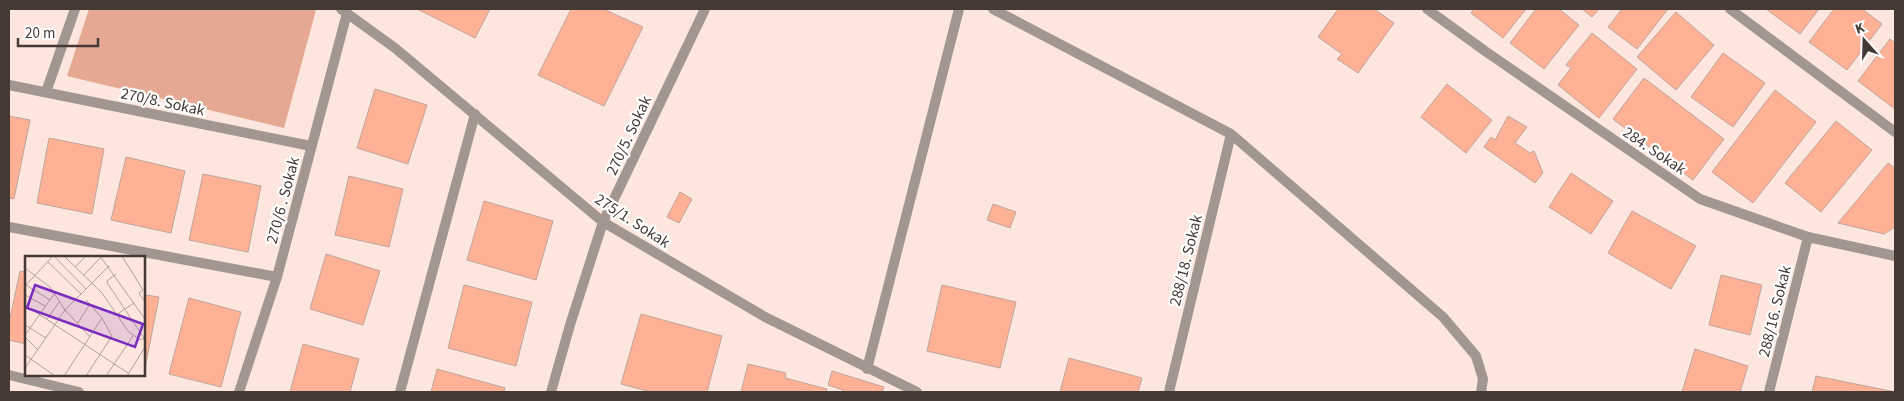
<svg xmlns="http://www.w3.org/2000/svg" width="1904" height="401" viewBox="0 0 1904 401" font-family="'Source Sans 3',sans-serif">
  <rect width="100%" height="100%" fill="#fde6de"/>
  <path fill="#e5a892" d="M 89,9 L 316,10 L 284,128 L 67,76 Z"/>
  <path fill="#ffb195" stroke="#bfa49b" d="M 417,9 L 490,9 L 475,38 Z
    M 571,9 L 603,9 L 643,27 L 604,106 L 538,75 Z
    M 1338,9 L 1374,9 L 1394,23 L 1358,73 L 1337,59 L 1342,54 L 1318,37 Z
    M 1474,9 L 1526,9 L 1503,38 L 1471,13 Z
    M 1536,9 L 1559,9 L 1579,25 L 1544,69 L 1510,43 Z
    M 1582,9 L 1599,9 L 1592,17 Z
    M 1622,9 L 1668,9 L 1637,49 L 1608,27 Z
    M 1766,9 L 1819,9 L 1800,34 Z
    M 1834,9 L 1862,9 L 1882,24 L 1847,70 L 1809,42 Z
    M 1676,12 L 1714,45 L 1676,90 L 1637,57 Z
    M 1592,33 L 1637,69 L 1599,118 L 1558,85 L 1571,68 L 1566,65 Z
    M 1890,39 L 1895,43 L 1895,109 L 1858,81 Z
    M 1723,53 L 1765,83 L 1733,127 L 1691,97 Z
    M 1644,78 L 1724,139 L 1693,180 L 1613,119 Z
    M 1447,84 L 1492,120 L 1466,153 L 1421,117 Z
    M 375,89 L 427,105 L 408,164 L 357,148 Z
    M 1775,90 L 1816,122 L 1753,203 L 1712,172 Z
    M 9,116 L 30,120 L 14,199 L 9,198 Z
    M 1508,116 L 1527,127 L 1515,143 L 1530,153 L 1534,151 L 1543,173 L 1535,183 L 1484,147 L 1491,137 L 1495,140 Z
    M 1836,121 L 1872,150 L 1821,212 L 1785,183 Z
    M 49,138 L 104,149 L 92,214 L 37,203 Z
    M 126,157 L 185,171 L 171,233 L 111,220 Z
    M 1888,163 L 1895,168 L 1895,227 L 1884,234 L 1838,223 Z
    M 1571,173 L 1613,201 L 1591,234 L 1549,207 Z
    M 203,174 L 261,186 L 248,252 L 189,240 Z
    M 349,176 L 403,189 L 389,247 L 335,235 Z
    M 680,192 L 692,199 L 679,223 L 667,217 Z
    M 484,201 L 553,221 L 536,280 L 467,260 Z
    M 993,204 L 1016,212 L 1010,228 L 987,220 Z
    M 1632,211 L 1696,246 L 1671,289 L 1608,253 Z
    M 326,254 L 380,271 L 363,325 L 310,309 Z
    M 20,271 L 26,272 L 26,344 L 9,340 L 9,323 Z
    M 1721,275 L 1762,285 L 1750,335 L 1709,325 Z
    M 464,285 L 532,302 L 516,366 L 448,348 Z
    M 942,285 L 1016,302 L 1000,368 L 927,351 Z
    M 146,295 L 159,297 L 145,368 L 144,298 L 145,299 Z
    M 189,298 L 241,312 L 221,387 L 169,374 Z
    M 641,314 L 722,336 L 707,392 L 651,392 L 621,384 Z
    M 303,344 L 359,359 L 350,392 L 290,392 Z
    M 1695,349 L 1748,366 L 1740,392 L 1682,392 Z
    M 1069,358 L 1142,378 L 1138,392 L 1060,392 Z
    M 748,364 L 786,373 L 785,378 L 827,389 L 826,392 L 741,392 Z
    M 437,369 L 505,388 L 504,392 L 431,392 Z
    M 832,371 L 884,387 L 882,392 L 842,392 L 843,390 L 828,385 Z
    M 1816,376 L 1895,392 L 1812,392 Z"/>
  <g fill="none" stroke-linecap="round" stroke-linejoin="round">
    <path stroke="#a29691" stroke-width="10" d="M 341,9 L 395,48 L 603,222 L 765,317 L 917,392
      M 993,9 L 1231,134 L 1443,317 L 1476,356 L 1483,379 L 1481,392
      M 1427,9 L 1485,51 L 1700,199 L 1808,237 L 1895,256
      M 1730,9 L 1895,132
      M 9,85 L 311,146
      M 46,92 L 75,9
      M 9,227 L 277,277
      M 867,369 L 959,9
      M 9,375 L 79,392
      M 239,392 L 277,277 L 347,13
      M 400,392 L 475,114
      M 551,392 L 570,325 L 603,222 L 705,9
      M 1169,392 L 1231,134
      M 1769,392 L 1808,237"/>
  </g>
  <g text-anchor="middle" stroke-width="4.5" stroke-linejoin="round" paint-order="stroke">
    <g font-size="16" fill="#443935" stroke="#fff">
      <text transform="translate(163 101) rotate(12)" y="6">270/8. Sokak</text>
      <text transform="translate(628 135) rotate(-65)" y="6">270/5. Sokak</text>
      <text transform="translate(1655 150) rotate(34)" y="6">284. Sokak</text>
      <text transform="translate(282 200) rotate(-75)" y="6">270/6 . Sokak</text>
      <text transform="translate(633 220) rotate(33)" y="6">275/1. Sokak</text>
      <text transform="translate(1185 260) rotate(-76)" y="6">288/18. Sokak</text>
      <text transform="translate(1774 311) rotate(-76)" y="6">288/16. Sokak</text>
    </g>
  </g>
  <g transform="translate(25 256)">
    <rect width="120" height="120" fill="#fde6de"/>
    <path fill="none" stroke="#b3a19a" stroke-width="1" d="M 29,0 L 61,33M 39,0 L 77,37 L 103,75 L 115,84 L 120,82M 75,0 L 120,63M 97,0 L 118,34 L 114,37 L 120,46M 23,6 L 56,38M 50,11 L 61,0M 0,12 L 25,31 L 40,54 L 65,81M 91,18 L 82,25 L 83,28 L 119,82M 58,20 L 76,1M 1,29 L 25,44M 0,30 L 28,0M 0,39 L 20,50M 61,44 L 77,62 L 87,80 L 61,120M 0,49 L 103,117M 91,59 L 109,47M 22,63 L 35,45M 52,68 L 65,48M 0,69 L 21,82M 0,79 L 30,37M 0,81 L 13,94M 0,99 L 30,120M 0,112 L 40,54 L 84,10M 39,120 L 77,62M 81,120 L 108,80M 102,120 L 120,91"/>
    <path fill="#7b2cbf" fill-opacity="0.15" stroke="#7b2cbf" stroke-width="2.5" d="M 10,29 L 118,68 L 110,91 L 2,52 Z"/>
    <rect width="120" height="120" fill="none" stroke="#443935" stroke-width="2.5"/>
  </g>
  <rect width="1904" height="401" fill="none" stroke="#443935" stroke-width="20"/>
  <g transform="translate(1864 40) rotate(340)" stroke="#ffffff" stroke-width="4" paint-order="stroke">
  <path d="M0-4L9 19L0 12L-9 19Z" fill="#443935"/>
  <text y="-8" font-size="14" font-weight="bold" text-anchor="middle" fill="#443935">K</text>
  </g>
  <path d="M18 38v8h80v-8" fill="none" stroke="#443935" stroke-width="2.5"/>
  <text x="25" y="38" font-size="15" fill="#443935" stroke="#ffffff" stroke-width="4" paint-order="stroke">20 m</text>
</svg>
